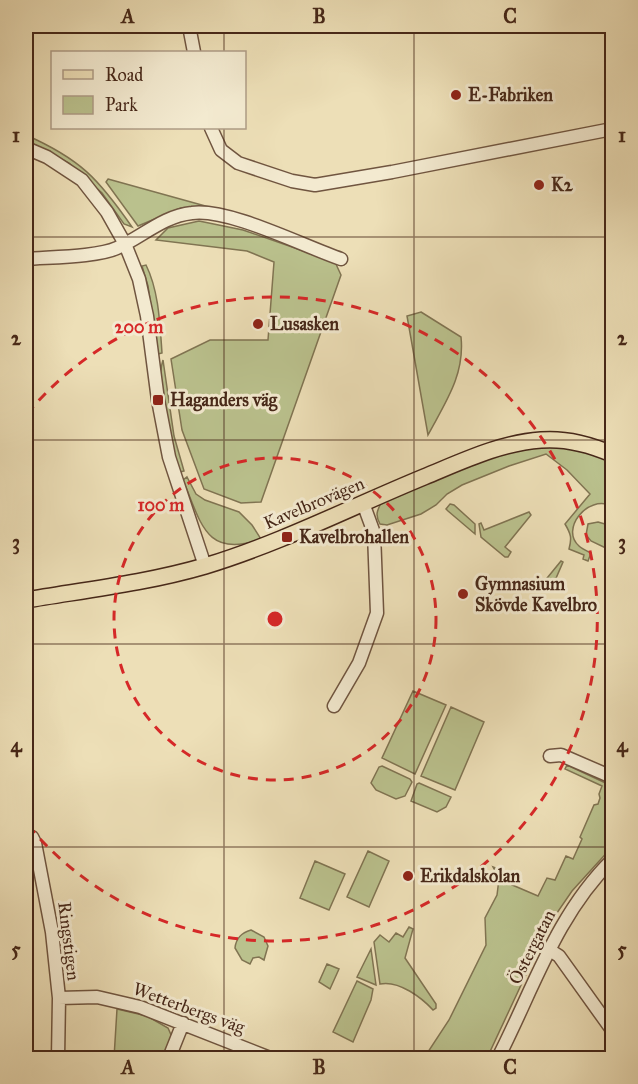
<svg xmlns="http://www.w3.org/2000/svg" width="638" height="1084" viewBox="0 0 638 1084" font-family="'IM FELL Great Primer',serif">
  <rect width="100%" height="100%" fill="#eddfb7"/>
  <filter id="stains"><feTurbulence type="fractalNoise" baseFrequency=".00333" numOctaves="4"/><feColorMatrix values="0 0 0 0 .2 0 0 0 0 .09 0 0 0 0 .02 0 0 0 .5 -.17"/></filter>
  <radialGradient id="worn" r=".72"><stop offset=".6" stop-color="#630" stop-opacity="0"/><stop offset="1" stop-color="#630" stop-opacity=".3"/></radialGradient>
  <path fill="#bac18d" stroke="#807452" stroke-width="1.5" d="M 26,135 C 80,159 98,178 132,227 L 124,224 L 102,193 L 69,163 L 26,140 Z
    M 108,179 L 209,207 L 181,208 L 138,226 L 106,182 Z
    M 199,221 L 243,230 L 335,262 L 341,275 L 261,502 L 241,503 L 204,489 L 182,430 L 171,359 L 210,340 L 268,340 L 274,262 L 247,251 L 156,240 L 168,228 Z
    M 146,265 C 159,291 160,325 162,353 L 158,354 L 148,286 L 142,266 Z
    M 421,312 L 461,337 C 465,375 445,403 428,435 L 407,316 Z
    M 163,360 L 174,436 L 184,471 L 180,472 C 171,443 154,389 163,360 Z
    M 544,445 L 572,448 L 612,459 L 612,506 C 587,494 560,530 579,546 C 582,549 587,551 591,553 L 588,561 L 583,559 L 584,555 L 569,549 C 572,538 571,534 565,524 L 590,494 L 567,470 L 546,454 L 509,466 L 462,485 L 447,494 L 436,505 L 421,514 L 387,525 L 380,524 C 375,515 377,511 381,503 L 489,455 Z
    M 187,477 L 196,494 L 205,500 L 239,512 L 252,525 L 261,539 C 205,559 201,522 183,480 Z
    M 450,504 L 454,505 L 475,524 L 475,534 L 448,511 L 446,509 Z
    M 529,512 L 531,515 L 505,547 L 511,552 L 508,557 L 505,557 L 481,537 L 479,524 L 481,523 L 484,530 Z
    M 598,522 L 612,526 L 612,551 L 591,541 L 586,535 L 588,524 Z
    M 561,561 L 563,562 L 550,592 L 539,588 Z
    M 413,691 L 446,705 L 415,774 L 382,758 Z
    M 451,707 L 484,722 L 455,790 L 421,776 Z
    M 567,765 L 612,786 L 612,847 L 572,891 L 550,923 L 487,1058 L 424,1058 L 449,1020 L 486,945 L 485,918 L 497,895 L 499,879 L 493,867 L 513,875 L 510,884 L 538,896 L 547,878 L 555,880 L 566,856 L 573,859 L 582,839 L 580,837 L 594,805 L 598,804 L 600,798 L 599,794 L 602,786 L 565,769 Z
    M 382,766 L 410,779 L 412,782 L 405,796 L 396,799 L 376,790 L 371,783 L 379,767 Z
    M 419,783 L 451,797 L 446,807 L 437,812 L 411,801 L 417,784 Z
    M 368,851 L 389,861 L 369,907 L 347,897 Z
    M 315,861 L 345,874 L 329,910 L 300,898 Z
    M 409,927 L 413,929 L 405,958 L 436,1004 L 436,1008 L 433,1010 C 422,998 399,980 380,984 L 374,942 L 380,935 L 389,942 L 396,933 L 403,937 Z
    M 251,930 L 264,937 L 268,946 L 264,960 L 259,957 L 253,958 L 250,964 L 242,960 L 235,948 C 236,938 241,933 251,930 Z
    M 371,949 L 376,985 L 357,977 Z
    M 327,964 L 339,969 L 330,989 L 319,982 Z
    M 357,981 L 373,989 L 371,1000 L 353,1042 L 333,1032 Z
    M 117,1009 L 147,1016 L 168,1028 L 172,1037 L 164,1058 L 114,1058 Z"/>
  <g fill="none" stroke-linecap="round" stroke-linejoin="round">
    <g stroke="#705540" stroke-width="15">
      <path id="minor" d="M 189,26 L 194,52
        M 211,128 L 221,150 L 238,163 L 292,181 L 315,185 L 392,172 L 612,129
        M 26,148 L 47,157 L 82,180 L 107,212 L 125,244 L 139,279 L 147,316 L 158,400 L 169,457 L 205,566
        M 26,259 C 48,257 98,257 117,248 C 142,237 163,216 192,213 C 229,208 303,246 341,259
        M 334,706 L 359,663 L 377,613 L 374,533 L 363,503
        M 550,756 L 561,755 L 612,777
        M 26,835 L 32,837 L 35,843 L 52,932 L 59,998 L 58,1058
        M 548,949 L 559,956 L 612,1030
        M 59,998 L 97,997 L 140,1007 L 270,1058
        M 169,1058 L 183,1023
        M 498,1058 C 533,990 556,915 612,860"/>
    </g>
    <g stroke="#462718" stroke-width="18">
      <path id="major" d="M 26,600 C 85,590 147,583 205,566 C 281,543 351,507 424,477 C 463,461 500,443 541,440 C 565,438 591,445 612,454"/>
    </g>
    <use href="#minor" stroke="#f3ead0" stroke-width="12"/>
    <use href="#major" stroke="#eddfb7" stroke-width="15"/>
  </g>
  <path fill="none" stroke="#462718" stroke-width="1.5" stroke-opacity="0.55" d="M 224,26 L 224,52M 414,26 L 414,1058M 224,128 L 224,1058M 26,237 L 612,237M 26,440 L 612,440M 26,644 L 612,644M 26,847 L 612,847"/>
  <g fill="none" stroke="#d62828" stroke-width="3" stroke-dasharray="10 8">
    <circle cx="275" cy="619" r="161"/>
    <path d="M27 414A322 322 0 1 1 27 824"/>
  </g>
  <g fill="#8f2418" stroke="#f3ead0" stroke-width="2">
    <circle cx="456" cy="95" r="6"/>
    <circle cx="539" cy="185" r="6"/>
    <circle cx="258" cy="324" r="6"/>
    <rect x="152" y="394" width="12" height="12" rx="3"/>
    <rect x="281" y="531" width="12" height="12" rx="3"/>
    <circle cx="463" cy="594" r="6"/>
    <circle cx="408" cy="876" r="6"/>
  </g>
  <g text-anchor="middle" stroke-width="6" stroke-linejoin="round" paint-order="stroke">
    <g font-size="18" font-weight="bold" fill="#462718" stroke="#f3ead0" text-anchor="start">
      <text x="468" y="101">E-Fabriken</text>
      <text x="551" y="191">K2</text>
      <text x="270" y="330">Lusasken</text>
      <text x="170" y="406">Haganders väg</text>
      <text x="299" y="543">Kavelbrohallen</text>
      <text x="475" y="590">Gymnasium<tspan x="475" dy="21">Skövde Kavelbro</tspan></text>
      <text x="420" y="882">Erikdalskolan</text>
    </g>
    <g font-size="18" fill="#462718" stroke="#f3ead0">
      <text transform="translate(314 503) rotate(-23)" y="6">Kavelbrovägen</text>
      <text transform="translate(69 941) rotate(83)" y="6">Ringstigen</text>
      <text transform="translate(532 947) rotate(-63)" y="6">Östergatan</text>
      <text transform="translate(189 1008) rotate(20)" y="6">Wetterbergs väg</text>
    </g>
  </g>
  <circle cx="275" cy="619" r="9" fill="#d62828" stroke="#f3ead0" stroke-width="3"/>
  <g font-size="18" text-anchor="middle" font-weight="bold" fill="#d62828" stroke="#f3ead0" stroke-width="6" stroke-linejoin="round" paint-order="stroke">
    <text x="139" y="333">200 m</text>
    <text x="161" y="511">100 m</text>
  </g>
  <rect width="638" height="1084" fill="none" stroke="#eddfb7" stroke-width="66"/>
  <rect x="51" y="51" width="195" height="78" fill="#f3ead0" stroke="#ae9c86" stroke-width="1.5"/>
  <rect x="63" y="70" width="30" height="9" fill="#eddfb7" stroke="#ae9c86" stroke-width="1.5"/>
  <text x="105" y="81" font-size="18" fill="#462718">Road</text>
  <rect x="63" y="96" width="30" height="18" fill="#bac18d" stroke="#ae9c86" stroke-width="1.5"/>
  <text x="105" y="111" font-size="18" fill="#462718">Park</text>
  <rect x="33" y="33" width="572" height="1018" fill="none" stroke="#462718" stroke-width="2"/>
  <g font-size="20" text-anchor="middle" font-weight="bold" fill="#462718">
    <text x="128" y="23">A</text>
    <text x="319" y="23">B</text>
    <text x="510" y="23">C</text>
    <text x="16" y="142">1</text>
    <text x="622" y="142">1</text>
    <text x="16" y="345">2</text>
    <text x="622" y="345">2</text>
    <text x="16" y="549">3</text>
    <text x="622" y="549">3</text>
    <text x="16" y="752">4</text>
    <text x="622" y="752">4</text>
    <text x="16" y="956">5</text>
    <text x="622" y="956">5</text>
    <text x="128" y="1074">A</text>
    <text x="319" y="1074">B</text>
    <text x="510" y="1074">C</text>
  </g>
  <rect width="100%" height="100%" filter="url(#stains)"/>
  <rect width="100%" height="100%" fill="url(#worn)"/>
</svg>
